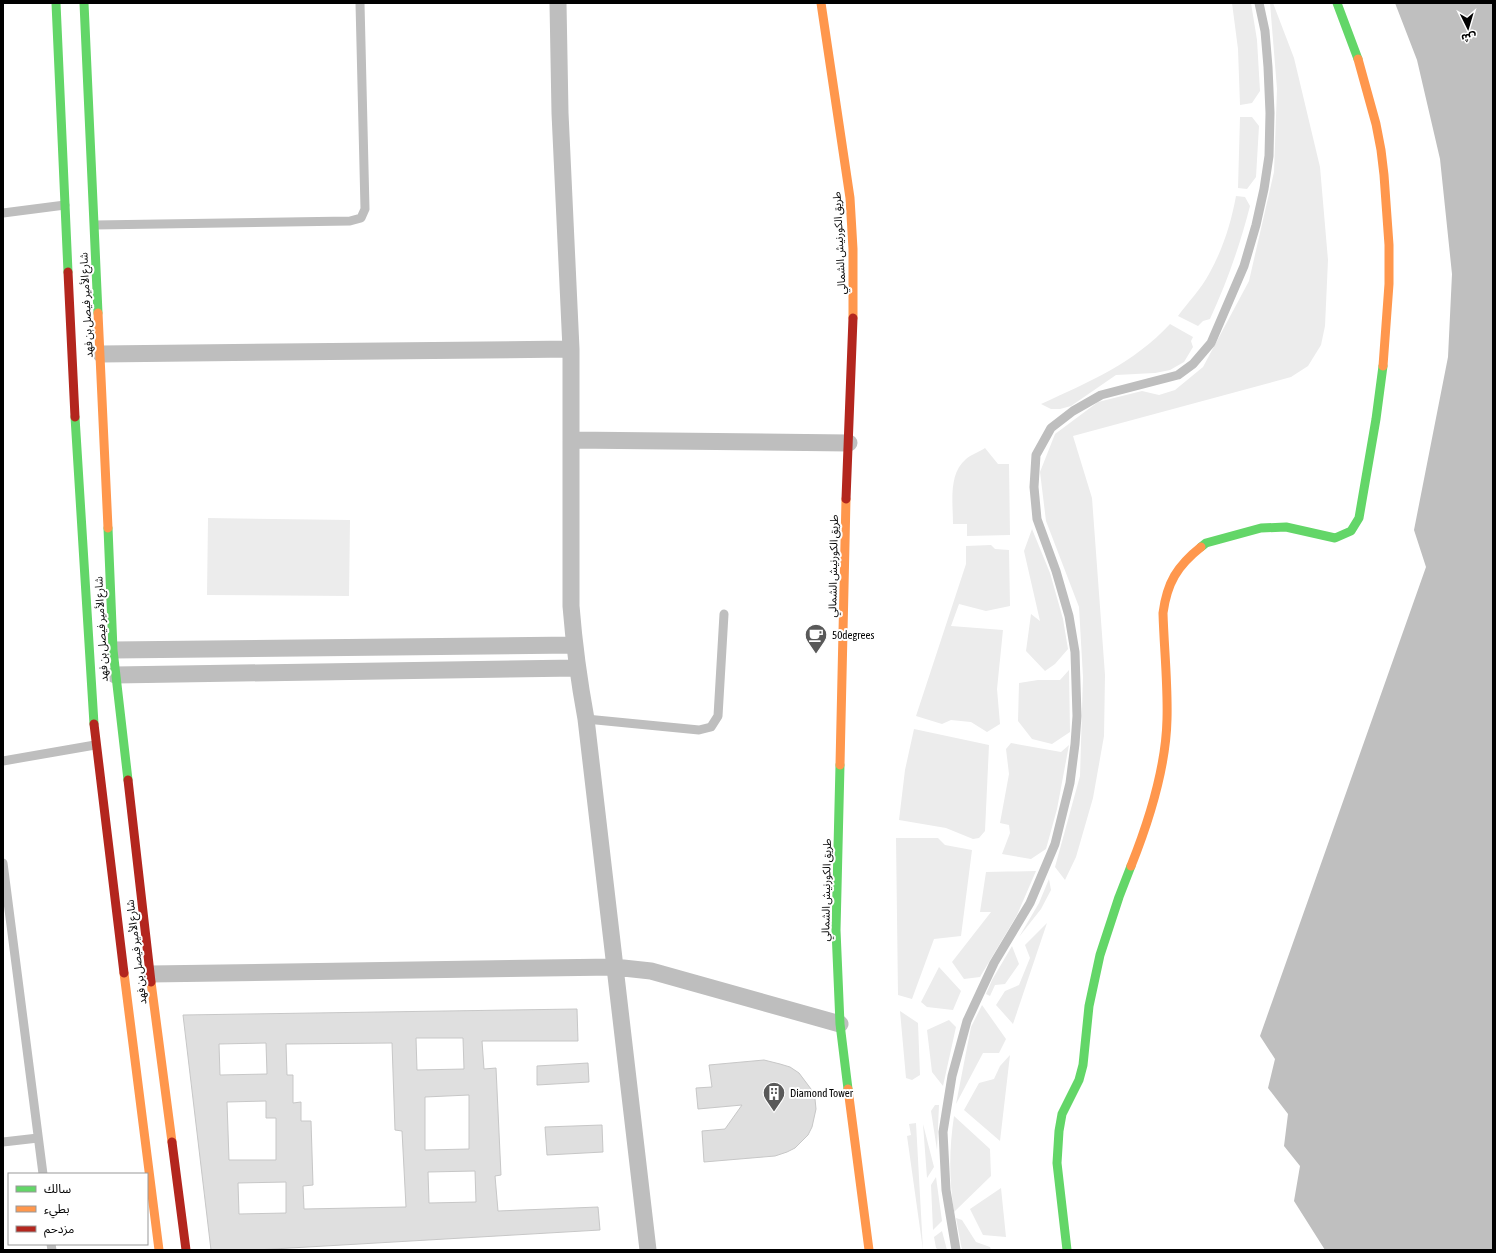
<svg xmlns="http://www.w3.org/2000/svg" width="1496" height="1253" viewBox="0 0 1496 1253" font-family="'Asap Condensed','Noto Sans Arabic',sans-serif">
  <rect width="100%" height="100%" fill="#fff"/>
  <path fill="#ececec" d="M 1232,3 L 1251,3 L 1257,40 L 1260,91 L 1252,103 L 1240,105 L 1238,49 Z
    M 1270,3 L 1273,3 L 1294,58 L 1320,167 L 1328,260 L 1325,326 L 1321,345 L 1308,366 L 1291,377 L 1073,436 L 1092,498 L 1105,675 L 1104,736 L 1093,798 L 1076,857 L 1065,880 L 1055,867 L 1080,776 L 1083,677 L 1079,607 L 1046,521 L 1040,472 L 1055,434 L 1098,402 L 1142,391 L 1159,395 L 1175,390 L 1203,367 L 1249,281 L 1274,172 L 1277,89 Z
    M 1240,117 L 1252,117 L 1259,126 L 1256,177 L 1247,189 L 1238,188 Z
    M 1236,196 L 1245,197 L 1250,206 C 1240,245 1227,282 1210,319 L 1203,321 L 1198,326 L 1178,316 C 1188,302 1201,289 1209,274 C 1223,249 1231,223 1236,196 Z
    M 1170,324 L 1193,337 L 1191,341 L 1193,347 L 1184,362 L 1170,370 L 1155,373 L 1116,375 L 1071,406 L 1060,409 L 1051,409 L 1041,404 C 1089,382 1134,363 1170,324 Z
    M 985,448 L 998,464 L 1009,464 L 1010,535 L 967,536 L 967,524 L 953,524 C 953,503 948,474 966,459 C 972,454 979,452 985,448 Z
    M 208,518 L 350,520 L 349,596 L 207,595 Z
    M 1032,529 L 1050,573 L 1063,619 L 1068,649 L 1055,664 L 1045,671 L 1026,651 L 1031,614 L 1040,621 L 1024,551 Z
    M 991,545 L 995,549 L 1009,550 L 1010,606 L 986,611 L 959,604 L 951,626 L 1003,630 L 997,689 L 1000,724 L 987,732 L 971,722 L 951,720 L 942,724 L 916,716 L 966,564 L 966,546 Z
    M 1069,670 L 1070,732 L 1052,744 L 1032,739 L 1018,721 L 1019,683 L 1038,680 L 1060,680 Z
    M 914,729 L 989,745 L 985,831 L 979,838 L 973,839 L 946,828 L 899,820 L 905,770 Z
    M 1011,743 L 1061,752 L 1069,745 L 1057,809 L 1046,849 L 1031,859 L 1002,854 L 1010,833 L 1009,825 L 1000,823 L 1009,774 L 1006,749 Z
    M 896,838 L 938,838 L 945,845 L 972,850 L 961,936 L 934,939 L 912,999 L 898,995 Z
    M 1036,871 L 1017,915 L 980,977 L 964,979 L 952,962 L 991,912 L 980,912 L 986,872 Z
    M 1049,879 L 1051,890 L 1041,909 L 1019,937 L 1039,903 Z
    M 1047,923 L 1013,1024 L 996,1005 L 1005,991 L 1019,985 L 1030,958 L 1025,945 Z
    M 1012,946 L 1019,964 L 1005,984 L 995,985 L 990,996 L 986,994 L 992,980 Z
    M 939,967 L 961,991 L 953,1010 L 927,1007 L 921,1002 Z
    M 982,1005 L 1006,1039 L 999,1053 L 983,1053 L 956,1104 L 971,1027 Z
    M 900,1011 L 918,1023 L 920,1075 L 912,1080 L 906,1078 Z
    M 949,1020 L 956,1027 L 943,1086 L 932,1072 L 927,1030 Z
    M 1010,1055 L 1000,1141 L 964,1110 L 979,1083 L 994,1079 L 1000,1066 Z
    M 935,1105 L 939,1105 L 937,1150 L 931,1111 Z
    M 954,1116 L 990,1149 L 991,1176 L 954,1212 C 949,1178 949,1150 954,1116 Z
    M 916,1123 L 923,1250 L 907,1136 L 911,1135 L 909,1124 Z
    M 923,1124 L 934,1167 L 927,1178 Z
    M 936,1177 L 942,1221 L 933,1230 L 931,1185 Z
    M 1001,1188 L 1006,1237 L 983,1235 L 970,1209 Z
    M 956,1218 L 962,1220 L 976,1242 L 990,1247 L 991,1250 L 962,1250 Z
    M 942,1231 L 947,1250 L 939,1250 L 936,1248 L 934,1237 Z"/>
  <path fill="#bfbfbf" d="M 1395,3 L 1493,3 L 1493,1250 L 1325,1250 L 1294,1201 L 1300,1166 L 1284,1146 L 1288,1114 L 1268,1088 L 1275,1059 L 1260,1036 L 1426,567 L 1414,530 L 1448,357 L 1452,274 L 1440,159 L 1417,60 Z"/>
  <path fill="#dfdfdf" stroke="#c7c7c7" fill-rule="evenodd" d="M 577,1009 L 578,1041 L 482,1041 L 484,1069 L 496,1068 L 501,1175 L 495,1176 L 498,1211 L 598,1207 L 600,1230 L 256,1250 L 211,1250 L 183,1015 ZM 416,1038 L 463,1038 L 464,1069 L 417,1070 ZM 266,1043 L 267,1074 L 220,1075 L 219,1044 ZM 392,1043 L 395,1130 L 402,1131 L 406,1207 L 304,1209 L 303,1186 L 313,1185 L 311,1121 L 301,1121 L 301,1102 L 293,1103 L 293,1075 L 287,1075 L 286,1044 ZM 469,1095 L 469,1149 L 425,1150 L 425,1097 ZM 266,1101 L 266,1118 L 276,1118 L 276,1160 L 229,1160 L 227,1102 ZM 475,1171 L 476,1202 L 429,1203 L 428,1172 ZM 286,1182 L 286,1213 L 239,1214 L 238,1183 Z
    M 764,1060 L 780,1064 L 790,1067 L 799,1073 L 811,1089 L 815,1099 L 816,1109 L 812,1127 L 808,1135 L 795,1148 L 787,1152 L 775,1156 L 704,1162 L 702,1131 L 725,1129 L 742,1105 L 698,1109 L 696,1088 L 712,1087 L 709,1065 Z
    M 588,1063 L 589,1082 L 537,1085 L 537,1066 Z
    M 602,1125 L 603,1152 L 547,1155 L 545,1127 Z"/>
  <g fill="none" stroke-linecap="round" stroke-linejoin="round">
    <path stroke="#bebebe" stroke-width="9" d="M 3,213 L 65,205
      M 95,225 L 350,221 L 361,218 L 365,209 L 360,3
      M 586,719 L 699,730 L 711,727 L 718,716 L 724,614
      M 3,761 L 95,745
      M 3,863 L 43,1174
      M 3,1142 L 38,1138
      M 51,1244 L 52,1250
      M 956,1250 L 946,1190 L 943,1132 L 952,1076 L 967,1021 L 994,963 L 1030,903 L 1055,844 L 1070,783 L 1075,744 L 1077,716 L 1075,652 L 1069,616 L 1056,571 L 1037,519 L 1034,487 L 1036,455 L 1051,428 L 1073,411 L 1101,395 L 1178,375 L 1193,364 L 1211,343 L 1244,266 L 1256,225 L 1264,189 L 1269,156 L 1270,113 L 1268,67 L 1265,31 L 1259,3"/>
    <path stroke="#bebebe" stroke-width="17" d="M 558,3 L 560,113 L 571,349 L 571,606 C 574,644 579,681 586,719 L 648,1250
      M 101,354 L 571,349
      M 571,440 L 849,443
      M 113,650 L 574,645
      M 115,675 L 577,668
      M 150,974 L 614,967 L 651,971 L 840,1024"/>
    <path stroke="#63d668" stroke-width="9" d="M 56,3 L 68,272
      M 84,3 L 98,313
      M 1337,3 L 1358,59
      M 75,417 L 94,724
      M 108,528 L 113,650 L 128,780
      M 1201,547 L 1206,543 L 1261,528 L 1286,527 L 1335,538 L 1351,531 L 1359,518 L 1376,419 L 1383,366
      M 840,765 L 836,930 L 840,1024 L 848,1089
      M 1067,1250 L 1057,1163 L 1059,1131 L 1062,1114 L 1079,1080 L 1083,1065 L 1089,1006 L 1100,955 L 1119,897 L 1131,866"/>
    <path stroke="#ff974d" stroke-width="9" d="M 821,3 L 850,198 L 853,249 L 853,318
      M 1358,59 L 1376,124 L 1381,150 L 1384,175 L 1389,245 L 1389,284 L 1383,366
      M 98,313 L 108,528
      M 840,765 L 846,499
      M 1131,866 C 1149,821 1166,768 1167,719 C 1168,684 1164,648 1163,613 C 1167,583 1177,566 1201,547
      M 124,973 L 159,1250
      M 151,982 L 172,1142
      M 848,1089 L 869,1250"/>
    <path stroke="#b3261e" stroke-width="9" d="M 68,272 L 75,417
      M 846,499 L 853,318
      M 94,724 L 124,973
      M 128,780 L 151,982
      M 172,1142 L 186,1250"/>
  </g>
  <defs>
    <g id="cafe-pin" transform="scale(1.15)"><path d="M0 17L-7.5 6A9.5 9.5 0 1 1 7.5 6Z" fill="#595959" stroke="#fff"/><path d="M-5.5-4.5H6V0H3Q3 3.5 0 3.5H-2.5Q-5.5 3.5-5.5 0ZM3-3.2v2h1.7v-2ZM-6 4.5H4V6H-6Z" fill="#fff"/></g>
    <g id="building-pin" transform="scale(1.15)"><path d="M0 17L-7.5 6A9.5 9.5 0 1 1 7.5 6Z" fill="#595959" stroke="#fff"/><path d="M-4-6H4V6H1V3H-1V6H-4ZM-2.5-4.3h1.7v1.8h-1.7ZM.8-4.3h1.7v1.8H.8ZM-2.5-1h1.7V.8h-1.7ZM.8-1h1.7V.8H.8Z" fill="#fff"/></g>
  </defs>
  <g fill-rule="evenodd">
    <use href="#cafe-pin" x="816" y="635"/>
    <use href="#building-pin" x="774" y="1093"/>
  </g>
  <g text-anchor="middle" stroke-width="4" stroke-linejoin="round" paint-order="stroke">
    <g font-size="11" fill="#000" stroke="#fff">
      <text transform="translate(839 243) rotate(-93)" y="4">طريق الكورنيش الشمالي</text>
      <text transform="translate(86 305) rotate(-93)" y="4">شارع الأمير فيصل بن فهد</text>
      <text transform="translate(833 566) rotate(-89)" y="4">طريق الكورنيش الشمالي</text>
      <text transform="translate(101 629) rotate(-93)" y="4">شارع الأمير فيصل بن فهد</text>
      <text transform="translate(826 890) rotate(-89)" y="4">طريق الكورنيش الشمالي</text>
      <text transform="translate(136 952) rotate(-97)" y="4">شارع الأمير فيصل بن فهد</text>
    </g>
    <g font-size="11" fill="#000" stroke="#fff" text-anchor="start">
      <text x="832" y="639">50degrees</text>
      <text x="790" y="1097">Diamond Tower</text>
    </g>
  </g>
  <rect width="1496" height="1253" fill="none" stroke="#000000" stroke-width="8"/>
  <rect x="8" y="1173" width="140" height="72" fill="#ffffff" stroke="#999999"/>
  <rect x="16" y="1186" width="20" height="6" fill="#63d668" stroke="#999999"/>
  <text x="44" y="1193" font-size="12" fill="#000000">سالك</text>
  <rect x="16" y="1206" width="20" height="6" fill="#ff974d" stroke="#999999"/>
  <text x="44" y="1213" font-size="12" fill="#000000">بطيء</text>
  <rect x="16" y="1226" width="20" height="6" fill="#b3261e" stroke="#999999"/>
  <text x="44" y="1233" font-size="12" fill="#000000">مزدحم</text>
  <g transform="translate(1468 28) rotate(175)" stroke="#ffffff" stroke-width="3" paint-order="stroke">
  <path d="M0-3L7 15L0 10L-7 15Z" fill="#000000"/>
  <text y="-6" font-size="11" font-weight="bold" text-anchor="middle" fill="#000000">ش</text>
  </g>
</svg>
